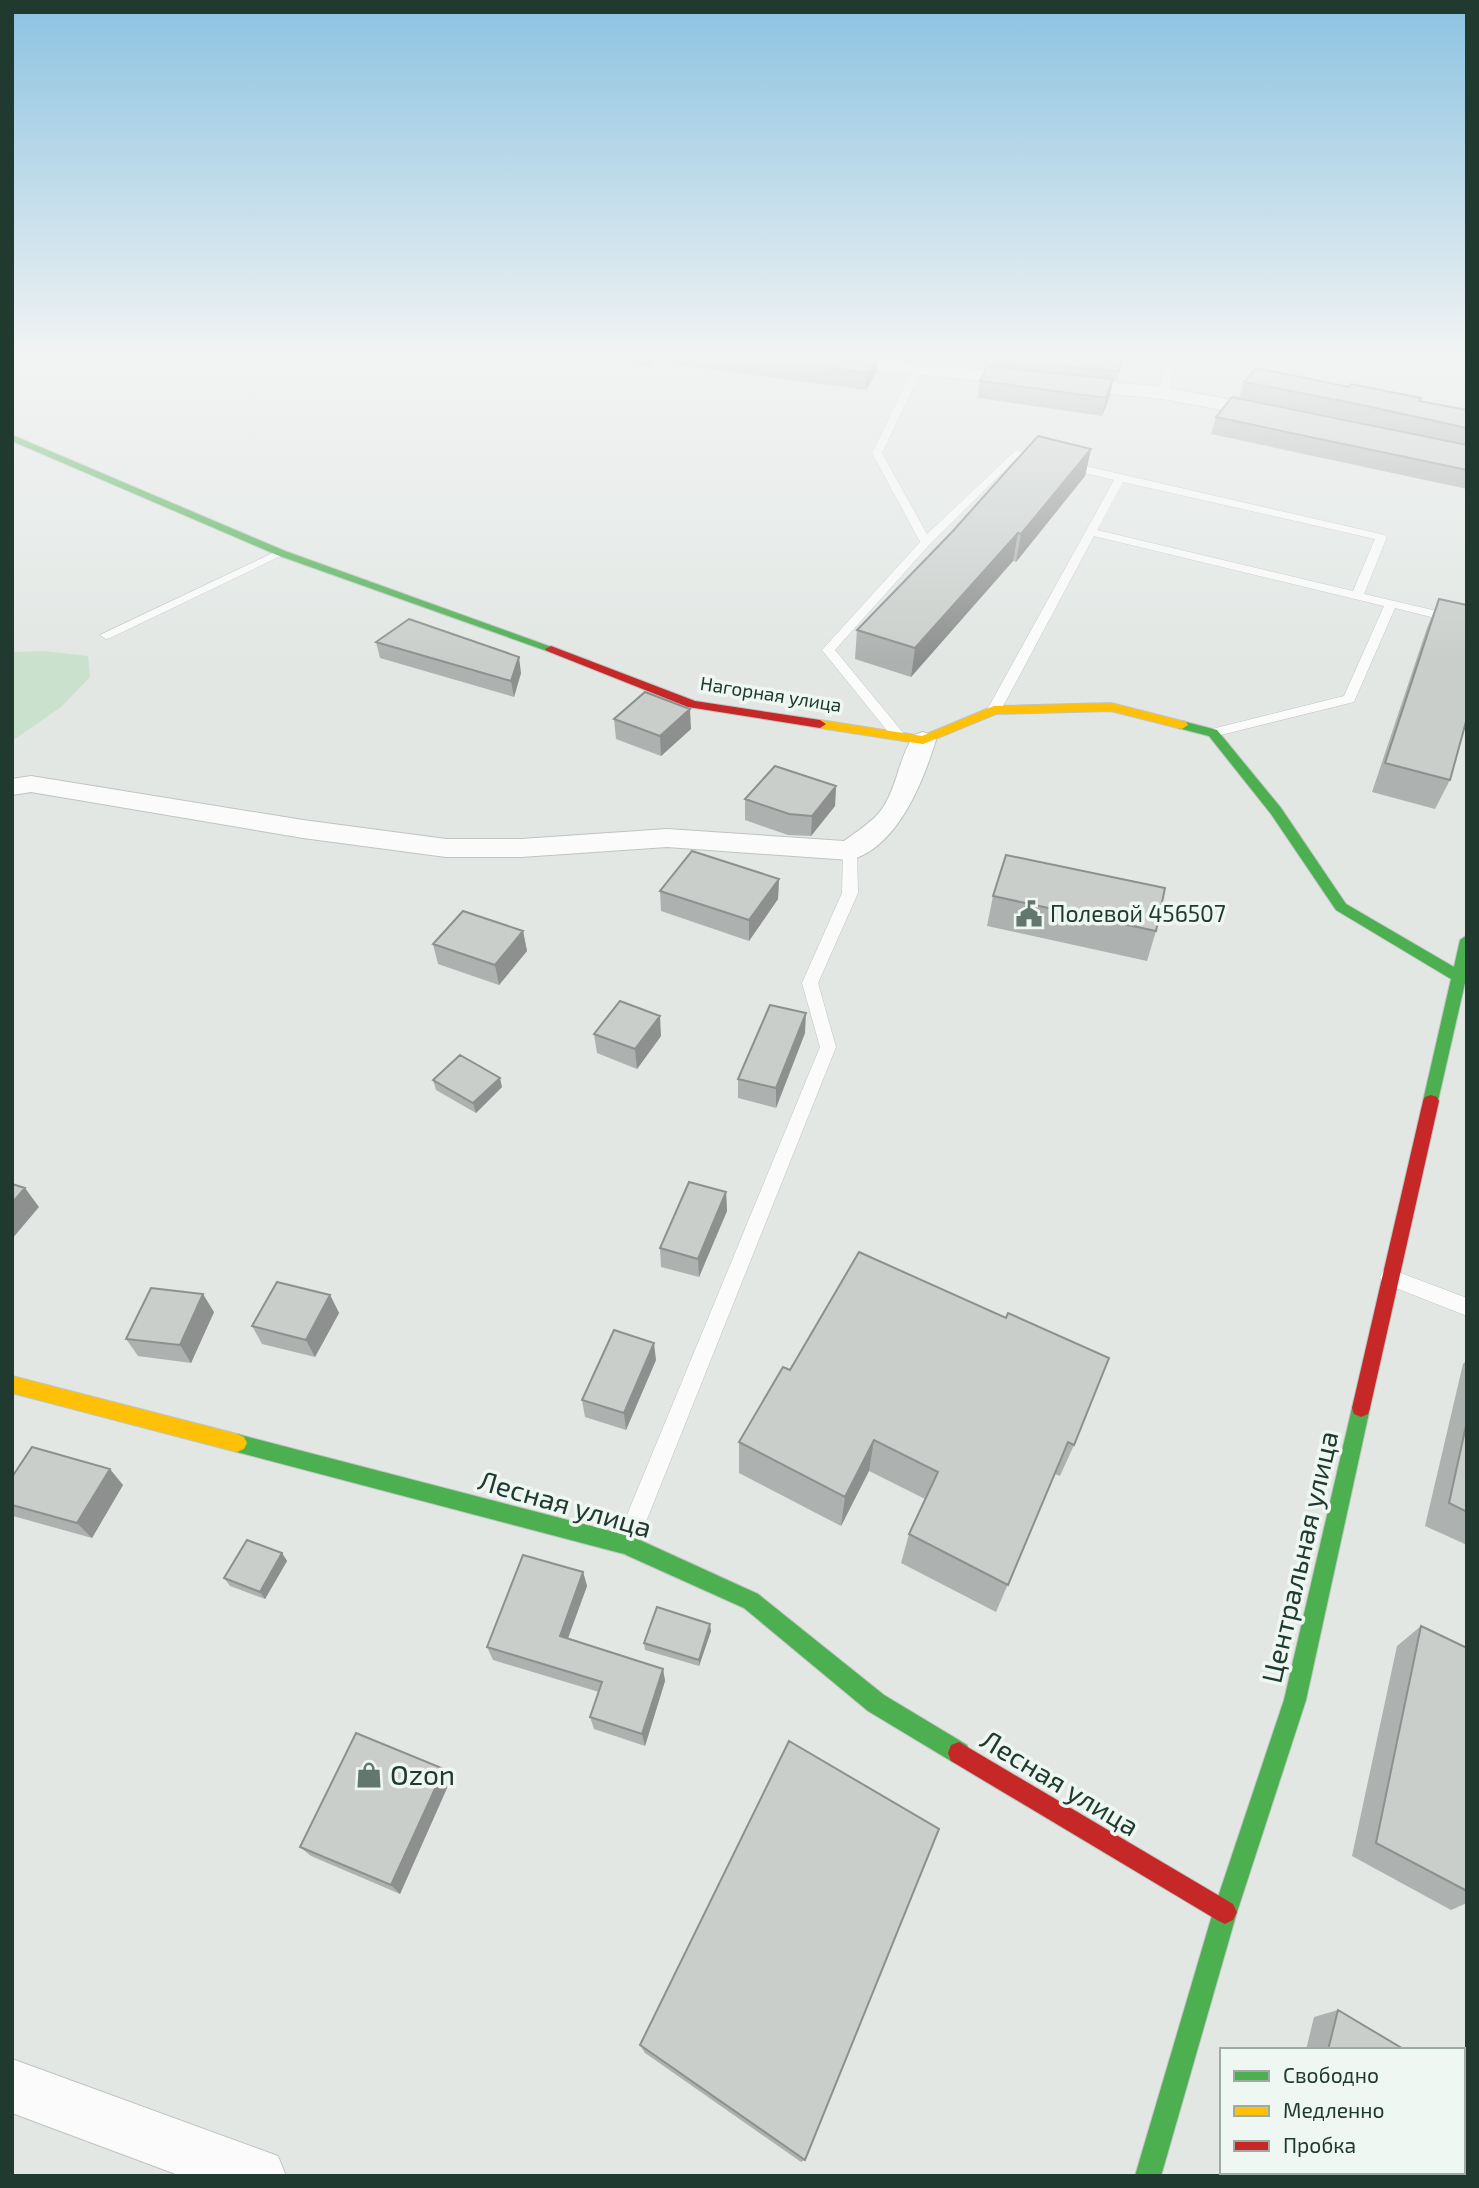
<svg xmlns="http://www.w3.org/2000/svg" width="1479" height="2188" viewBox="0 0 1479 2188" font-family="'Exo 2',sans-serif">
  <rect width="100%" height="100%" fill="#e2e7e4"/>
  <path fill="#cae1cd" d="M 44,651 L 88,656 L 90,677 L 61,707 L 12,741 L 12,652 Z"/>
  <g fill="none" stroke-linecap="round" stroke-linejoin="round">
    <g stroke="#bfc4c1" stroke-width="1">
      <path id="lane" d="M 1168,354 L 1177,354 L 1168,393 L 1163,396 L 1158,393 Z
        M 917,367 L 922,370 L 882,453 L 927,534 L 1016,450 L 1385,535 L 1387,537 L 1364,594 L 1467,618 L 1467,626 L 1395,608 L 1354,702 L 1213,737 L 1206,733 L 1208,730 L 1344,696 L 1384,606 L 1094,536 L 1001,710 L 994,714 L 989,713 L 987,710 L 1114,480 L 1018,457 L 930,544 L 835,650 L 905,735 L 903,738 L 893,738 L 822,650 L 920,542 L 872,453 L 912,370 ZM 1123,482 L 1375,539 L 1353,591 L 1097,530 Z
        M 277,551 L 287,553 L 110,638 L 106,639 L 100,635 Z
        M 850,846 L 857,851 L 858,893 L 818,983 L 836,1047 L 637,1544 L 634,1552 L 626,1555 L 618,1552 L 615,1544 L 820,1047 L 802,983 L 842,893 L 843,851 Z
        M 1390,1269 L 1467,1298 L 1467,1316 L 1383,1283 L 1380,1277 L 1383,1271 Z"/>
    </g>
    <g stroke="#bfc4c1" stroke-width="2">
      <path id="street" d="M 753,354 L 820,354 L 1163,387 L 1270,407 L 1279,413 L 1270,419 L 1163,399 L 761,359 Z
        M 923,732 L 932,735 L 936,740 C 923,782 897,848 850,860 L 667,847 L 521,857 L 446,857 L 303,838 L 31,792 L 12,795 L 12,779 L 31,776 L 303,820 L 446,839 L 521,839 L 667,829 L 844,841 C 855,833 869,824 878,814 C 897,792 898,758 914,735 Z
        M 12,2059 L 278,2156 L 286,2176 L 181,2176 L 12,2113 Z"/>
    </g>
    <g stroke="#bec5c1" stroke-width="2">
      <path id="fast" d="M 12,435 L 285,551 L 557,649 L 547,651 L 277,555 L 12,441 Z
        M 1182,721 L 1217,730 L 1281,808 L 1346,904 L 1454,967 L 1460,940 L 1467,935 L 1467,974 L 1437,1105 L 1425,1105 L 1423,1101 L 1451,979 L 1336,910 L 1271,814 L 1209,736 L 1178,728 L 1178,722 Z
        M 1361,1399 L 1368,1402 L 1370,1408 L 1306,1700 L 1237,1912 L 1161,2176 L 1135,2176 L 1213,1912 L 1284,1700 L 1352,1408 L 1354,1402 Z
        M 237,1434 L 633,1537 L 758,1594 L 884,1695 L 967,1745 L 970,1753 L 967,1761 L 959,1764 L 951,1761 L 868,1711 L 744,1608 L 624,1554 L 237,1452 L 230,1449 L 227,1443 L 230,1437 Z"/>
    </g>
    <g stroke="#bec5c1" stroke-width="2">
      <path id="slow" d="M 1111,703 L 1186,722 L 1188,725 L 1182,729 L 1111,711 L 996,714 L 923,744 L 820,728 L 814,724 L 820,720 L 922,736 L 994,706 Z
        M 12,1376 L 237,1434 L 244,1437 L 247,1443 L 244,1449 L 237,1452 L 12,1393 Z"/>
    </g>
    <g stroke="#bec5c1" stroke-width="2">
      <path id="jam" d="M 551,646 L 695,701 L 820,720 L 826,724 L 820,728 L 688,707 L 547,651 L 545,649 Z
        M 1431,1095 L 1437,1097 L 1439,1101 L 1370,1408 L 1368,1414 L 1361,1417 L 1354,1414 L 1352,1408 L 1423,1101 L 1425,1097 Z
        M 959,1742 L 1233,1904 L 1237,1912 L 1233,1920 L 1225,1924 L 1217,1920 L 951,1761 L 948,1753 L 951,1745 Z"/>
    </g>
    <use href="#lane" fill="#fbfbfb" fill-rule="evenodd"/>
    <use href="#street" fill="#fbfbfb" fill-rule="evenodd"/>
    <use href="#fast" fill="#4caf50" fill-rule="evenodd"/>
    <use href="#slow" fill="#ffc107" fill-rule="evenodd"/>
    <use href="#jam" fill="#c62828" fill-rule="evenodd"/>
  </g>
  <path fill="#adb1af" fill-rule="evenodd" d="M 592,354 L 887,354 L 886,358 L 878,357 L 876,373 L 866,390 L 654,362 L 650,367 L 597,360 L 597,355 Z
    M 1126,354 L 1116,380 L 1113,380 L 1110,396 L 1102,416 L 978,398 L 980,381 L 993,367 L 994,359 Z
    M 1244,382 L 1349,387 L 1467,410 L 1467,489 L 1211,434 L 1216,417 L 1239,399 ZM 1263,403 L 1356,421 L 1392,430 Z
    M 1091,449 L 1085,476 L 1016,562 L 1013,561 L 911,677 L 855,659 L 857,630 Z
    M 1439,599 L 1450,780 L 1435,809 L 1372,792 L 1427,628 Z
    M 376,642 L 521,673 L 514,697 L 380,658 Z
    M 614,719 L 691,729 L 661,756 L 616,739 Z
    M 836,786 L 835,806 L 811,836 L 788,835 L 745,820 L 745,799 Z
    M 779,879 L 778,899 L 749,941 L 661,911 L 660,891 Z
    M 993,896 L 1156,931 L 1147,961 L 987,926 Z
    M 523,931 L 527,951 L 499,985 L 438,964 L 433,944 Z
    M 805,1033 L 776,1108 L 738,1098 L 738,1079 Z
    M 594,1034 L 661,1036 L 637,1069 L 597,1053 Z
    M 433,1080 L 502,1087 L 476,1113 L 436,1090 Z
    M 726,1192 L 727,1211 L 699,1277 L 661,1267 L 660,1248 Z
    M 859,1252 L 1074,1445 L 1060,1476 L 1055,1474 L 996,1612 L 901,1563 L 909,1534 L 925,1499 L 869,1471 L 841,1526 L 739,1473 L 739,1442 L 790,1370 Z
    M 330,1295 L 339,1313 L 315,1357 L 262,1344 L 252,1326 Z
    M 214,1312 L 191,1363 L 138,1356 L 126,1339 Z
    M 656,1360 L 626,1430 L 585,1417 L 582,1400 Z
    M 1467,1360 L 1467,1545 L 1425,1526 L 1463,1364 Z
    M 12,1477 L 123,1485 L 92,1538 L 13,1516 Z
    M 282,1553 L 287,1561 L 265,1599 L 230,1586 L 224,1578 Z
    M 583,1572 L 587,1586 L 568,1638 L 663,1669 L 665,1681 L 645,1746 L 594,1729 L 590,1717 L 599,1692 L 493,1660 L 487,1647 Z
    M 1421,1626 L 1467,1648 L 1467,1903 L 1451,1910 L 1352,1856 L 1397,1646 Z
    M 711,1631 L 699,1666 L 645,1650 L 644,1643 Z
    M 444,1769 L 451,1779 L 400,1894 L 311,1856 L 300,1847 Z
    M 1338,2010 L 1405,2050 L 1306,2050 L 1314,2017 Z
    M 640,2045 L 805,2160 L 801,2162 L 645,2053 Z
    M 1275,2172 L 1436,2172 L 1435,2176 L 1274,2176 Z"/>
  <path fill="#8d908e" d="M 650,354 L 654,354 L 654,362 L 650,367 Z
    M 1124,354 L 1126,354 L 1125,357 L 1116,380 L 1118,371 Z
    M 878,356 L 876,373 L 866,390 L 867,373 Z
    M 1113,379 L 1110,396 L 1102,416 L 1106,398 Z
    M 1091,449 L 1085,476 L 1016,562 L 1021,534 Z
    M 1018,533 L 1013,561 L 911,677 L 915,648 Z
    M 519,657 L 521,673 L 514,697 L 511,681 Z
    M 690,709 L 691,729 L 661,756 L 660,736 Z
    M 836,786 L 835,806 L 811,836 L 812,816 Z
    M 779,879 L 778,899 L 749,941 L 749,920 Z
    M 523,931 L 527,951 L 499,985 L 495,965 Z
    M 806,1013 L 805,1033 L 776,1108 L 776,1088 Z
    M 660,1016 L 661,1036 L 637,1069 L 635,1049 Z
    M 500,1078 L 502,1087 L 476,1113 L 473,1103 Z
    M 25,1188 L 39,1207 L 12,1239 L 12,1203 Z
    M 726,1192 L 727,1211 L 699,1277 L 698,1259 Z
    M 203,1294 L 214,1312 L 191,1363 L 180,1345 Z
    M 330,1295 L 339,1313 L 315,1357 L 306,1340 Z
    M 654,1343 L 656,1360 L 626,1430 L 624,1413 Z
    M 874,1440 L 869,1471 L 841,1526 L 845,1497 Z
    M 110,1469 L 123,1485 L 92,1538 L 77,1523 Z
    M 282,1553 L 287,1561 L 265,1599 L 260,1592 Z
    M 583,1572 L 587,1586 L 564,1649 L 560,1636 Z
    M 710,1624 L 711,1631 L 699,1666 L 699,1660 Z
    M 663,1669 L 665,1681 L 645,1746 L 642,1734 Z
    M 444,1769 L 451,1779 L 400,1894 L 391,1885 Z"/>
  <path fill="#c9cecb" stroke="#8d908e" stroke-width="2" d="M 725,354 L 860,354 L 878,356 L 867,373 Z
    M 995,354 L 1124,354 L 1118,371 L 994,359 Z
    M 988,366 L 1113,379 L 1106,398 L 980,381 Z
    M 1256,368 L 1349,387 L 1351,384 L 1421,398 L 1419,401 L 1467,410 L 1467,428 L 1362,405 L 1244,382 Z
    M 1232,397 L 1467,445 L 1467,470 L 1216,417 Z
    M 1038,436 L 1091,449 L 1021,534 L 1018,533 L 915,648 L 857,630 L 952,532 Z
    M 1439,599 L 1467,605 L 1467,718 L 1450,780 L 1385,763 Z
    M 409,619 L 519,657 L 511,681 L 376,642 Z
    M 645,692 L 690,709 L 660,736 L 614,719 Z
    M 775,766 L 836,786 L 812,816 L 789,814 L 745,799 Z
    M 692,851 L 779,879 L 749,920 L 660,891 Z
    M 1006,855 L 1165,888 L 1156,931 L 993,896 Z
    M 463,911 L 523,931 L 495,965 L 433,944 Z
    M 620,1001 L 660,1016 L 635,1049 L 594,1034 Z
    M 770,1005 L 806,1013 L 776,1088 L 738,1079 Z
    M 460,1055 L 500,1078 L 473,1103 L 433,1080 Z
    M 689,1182 L 726,1192 L 698,1259 L 660,1248 Z
    M 12,1184 L 25,1188 L 12,1203 Z
    M 859,1252 L 1006,1318 L 1008,1313 L 1109,1358 L 1074,1445 L 1068,1442 L 1008,1585 L 909,1534 L 938,1472 L 874,1440 L 845,1497 L 739,1442 L 783,1367 L 790,1370 Z
    M 277,1282 L 330,1295 L 306,1340 L 252,1326 Z
    M 151,1288 L 203,1294 L 180,1345 L 126,1339 Z
    M 614,1330 L 654,1343 L 624,1413 L 582,1400 Z
    M 1467,1421 L 1467,1512 L 1449,1503 Z
    M 32,1447 L 110,1469 L 77,1523 L 12,1505 L 12,1477 Z
    M 247,1540 L 282,1553 L 260,1592 L 224,1578 Z
    M 523,1555 L 583,1572 L 560,1636 L 663,1669 L 642,1734 L 590,1717 L 602,1682 L 487,1647 Z
    M 657,1607 L 710,1624 L 699,1660 L 644,1643 Z
    M 1421,1626 L 1467,1648 L 1467,1891 L 1376,1843 Z
    M 356,1733 L 444,1769 L 391,1885 L 300,1847 Z
    M 789,1741 L 939,1829 L 805,2160 L 640,2045 Z
    M 1338,2010 L 1405,2050 L 1328,2050 Z
    M 1299,2172 L 1436,2172 L 1435,2176 L 1298,2176 Z"/>
  <linearGradient id="sky" x2="0" y2="1"><stop stop-color="#8bc2e1"/><stop offset="0.54" stop-color="#f2f4f3"/><stop offset="1" stop-color="#f2f4f3" stop-opacity="0"/></linearGradient>
  <rect width="1479" height="661" fill="url(#sky)"/>
  <defs>
    <g id="civic-bare" transform="scale(2.1)"><path d="M-.6-6.5H3V-4.5H.6V-3L4-1V1h2V6H-6V1h2V-1L-.6-3ZM-1.2 2.5V6h2.4V2.5Z" fill="#64776e" stroke="#eff7f2" stroke-width="2.5" paint-order="stroke"/></g>
    <g id="shop-bare" transform="scale(2.1)"><path d="M-5-2.5h2.3a2.7 3.5 0 0 1 5.4 0H5L5.5 6h-11ZM-1.5-2.5h3a1.5 2.3 0 0 0-3 0Z" fill="#64776e" stroke="#eff7f2" stroke-width="2.5" paint-order="stroke"/></g>
  </defs>
  <g fill-rule="evenodd">
    <use href="#civic-bare" x="1029" y="914"/>
    <use href="#shop-bare" x="369" y="1775"/>
  </g>
  <g text-anchor="middle" stroke-width="7" stroke-linejoin="round" paint-order="stroke">
    <g font-size="19" fill="#203a2f" stroke="#eff7f2">
      <text transform="translate(771 694) rotate(9)" y="7">Нагорная улица</text>
    </g>
    <g font-size="23" fill="#203a2f" stroke="#eff7f2" text-anchor="start">
      <text x="1050" y="922">Полевой 456507</text>
    </g>
    <g font-size="28" fill="#203a2f" stroke="#eff7f2">
      <text transform="translate(565 1504) rotate(16)" y="10">Лесная улица</text>
      <text transform="translate(1300 1557) rotate(-77)" y="10">Центральная улица</text>
      <text transform="translate(1060 1783) rotate(31)" y="10">Лесная улица</text>
    </g>
    <g font-size="28" fill="#203a2f" stroke="#eff7f2" text-anchor="start">
      <text x="390" y="1785">Ozon</text>
    </g>
  </g>
  <rect width="1479" height="2188" fill="none" stroke="#203a2f" stroke-width="28"/>
  <rect x="1220" y="2048" width="245" height="126" fill="#eff7f2" stroke="#9caba4" stroke-width="2"/>
  <rect x="1234" y="2071" width="35" height="10" fill="#4caf50" stroke="#9caba4" stroke-width="2"/>
  <text x="1283" y="2083" font-size="21" fill="#203a2f">Свободно</text>
  <rect x="1234" y="2106" width="35" height="10" fill="#ffc107" stroke="#9caba4" stroke-width="2"/>
  <text x="1283" y="2118" font-size="21" fill="#203a2f">Медленно</text>
  <rect x="1234" y="2141" width="35" height="10" fill="#c62828" stroke="#9caba4" stroke-width="2"/>
  <text x="1283" y="2153" font-size="21" fill="#203a2f">Пробка</text>
</svg>
